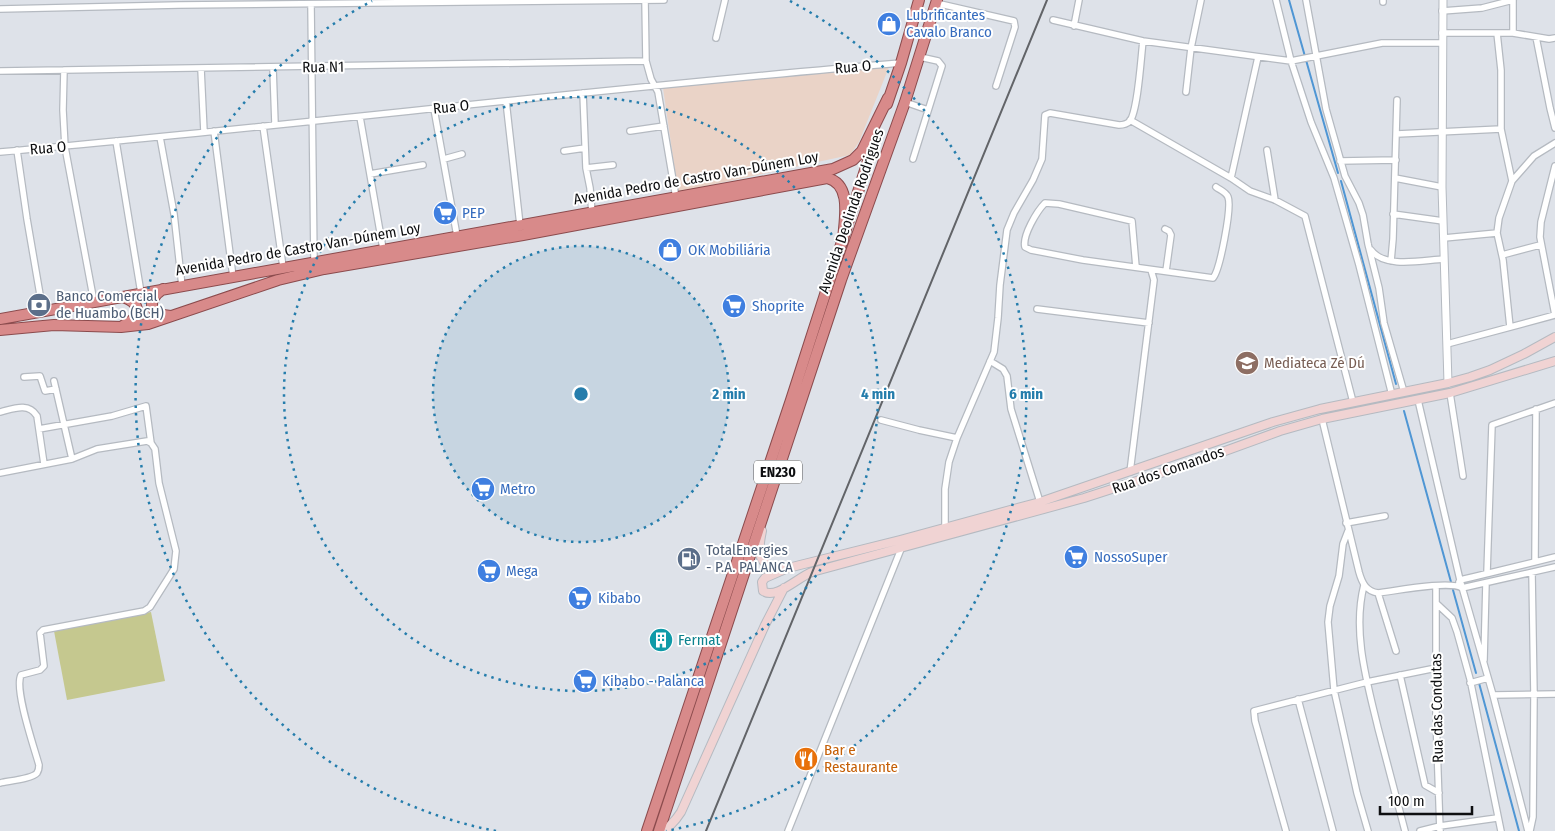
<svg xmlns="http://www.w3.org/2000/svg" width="1555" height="831" viewBox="0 0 1555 831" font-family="'Fira Sans Condensed',sans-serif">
  <rect width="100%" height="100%" fill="#dee2e9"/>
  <path fill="#ead3c7" d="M 889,67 L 859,142 L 850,155 L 678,192 L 663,88 Z"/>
  <path fill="#c5c88f" d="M 151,612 L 165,681 L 67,700 L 54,631 Z"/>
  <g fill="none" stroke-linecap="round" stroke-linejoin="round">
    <path stroke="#4f96d4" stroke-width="2" d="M 1289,0 L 1338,173
      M 1341,181 L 1396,384
      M 1404,411 L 1451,582
      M 1453,590 L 1476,673
      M 1479,683 L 1519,831"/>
    <g stroke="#b5bac1" stroke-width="8">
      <path id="minor" d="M 645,0 L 646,61 L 651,79 L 658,92 L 676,198
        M 1276,0 L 1291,61 L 1311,122 L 1334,178 L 1359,265 L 1392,395
        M 1306,0 L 1326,109 L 1345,176 L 1359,203 L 1363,215 L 1368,244 L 1379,288 L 1384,323 L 1404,392
        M 1383,2 L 1383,0
        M 936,3 L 1014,21 L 1015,27 L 996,86
        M 311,5 L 314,262
        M 0,9 L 179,5 L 664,0
        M 1442,11 L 1482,8 L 1513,0
        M 1053,20 L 1143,41 L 1291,61 L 1382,43 L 1442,43
        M 1074,26 L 1079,0
        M 1442,33 L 1513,33 L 1549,39 L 1555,38
        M 1497,33 L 1501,70 L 1501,129
        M 1513,33 L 1513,0
        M 1536,37 L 1550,108 L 1555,128
        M 716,38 L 725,0
        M 273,68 L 275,124
        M 201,69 L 204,132
        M 64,70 L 63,110 L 65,147 L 94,302
        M 0,71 L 646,61
        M 1186,92 L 1191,48 L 1201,0
        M 583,93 L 586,168 L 590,188 L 592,213
        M 506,101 L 520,225
        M 905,102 L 928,110
        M 434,109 L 457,236
        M 360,117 L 383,249
        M 1130,120 L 1231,178 L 1250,191 L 1275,200 L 1305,216 L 1353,402
        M 263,126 L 283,267
        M 214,131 L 233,277
        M 630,131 L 664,126
        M 1397,134 L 1501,129 L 1512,181
        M 160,137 L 174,214 L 182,286
        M 116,141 L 141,293
        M 17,150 L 27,219 L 43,312
        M 1267,150 L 1275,200
        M 564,151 L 585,148
        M 0,152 C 301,125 600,88 901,63
        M 444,159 L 462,154
        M 913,159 L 942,66 L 938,61 L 920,57
        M 1340,161 L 1396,160
        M 586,168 L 613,165
        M 370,174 L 423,165
        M 1231,178 L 1258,57
        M 1395,178 L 1442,187
        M 1393,214 L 1443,221
        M 1165,229 L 1169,231 L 1171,235 L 1166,271
        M 1444,238 L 1497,233
        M 1371,250 C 1385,269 1423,260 1444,259
        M 1502,255 L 1540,245
        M 1391,261 L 1393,239 L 1397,100
        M 1136,267 L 1132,221 L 1059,204 L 1045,203 C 1037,211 1022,236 1025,247 L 1031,250 L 1083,260 L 1213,278 C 1220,270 1232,207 1228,197 C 1226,192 1220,190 1216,187
        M 1037,309 L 1149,323
        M 1555,315 L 1540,237 L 1541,222 L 1555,166
        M 1510,327 L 1503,260 L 1497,233 L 1499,218 L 1512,181 L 1534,156 L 1555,143
        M 1447,344 L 1555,315
        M 990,361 L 1003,369 L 1007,376 L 1011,409 L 1040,502
        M 24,377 L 40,376 L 45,391 L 56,389
        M 54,381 L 72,459
        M 1450,393 L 1463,476
        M 1418,400 L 1460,580 L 1493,695 L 1528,831
        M 0,412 C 13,409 28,402 37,416 L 44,464
        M 1322,419 L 1359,572 C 1362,583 1366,591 1378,593 C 1395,591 1450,580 1462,588 L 1555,567
        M 881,420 L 919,430 L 957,438
        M 1130,472 L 1154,280 L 1151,270
        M 0,473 L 72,459 L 97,449 L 147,441 L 151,443
        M 1346,523 L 1385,516
        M 945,528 L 945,489 L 949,462 L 957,438 L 994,352 L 998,318 L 1000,285 L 1007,230 L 1014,213 L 1033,180 L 1042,159 L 1045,115 L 1050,113 L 1119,125 C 1123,125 1127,124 1130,121 C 1138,110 1141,57 1143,41
        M 1348,531 L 1343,544 L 1339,576 L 1330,606 L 1328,622 L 1334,690 L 1357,793 L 1368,831
        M 1535,562 L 1536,409
        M 1487,573 L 1492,425 L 1555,403
        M 1459,582 L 1460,580 L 1473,577 L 1555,557
        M 1364,585 C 1352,632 1367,682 1378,728 C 1387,762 1396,797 1405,831
        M 1436,586 L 1436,716 L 1440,831
        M 1378,593 L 1396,651
        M 1437,604 L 1452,618 L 1457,632 L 1470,679 L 1501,831
        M 1484,660 L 1486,583
        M 1400,675 L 1425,785 L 1439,793
        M 1470,683 L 1488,678
        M 1493,695 L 1555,694
        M 1298,699 L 1333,831
        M 0,783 C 8,781 32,779 37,773 C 39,770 39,767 39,765 C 34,747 14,689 21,675 L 40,670 L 44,666 L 40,633 L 43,630 L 144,611 L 150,607 L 174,569 L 176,551 L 159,483 L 155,449 L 151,443 L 146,406 L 112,416 L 39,429
        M 788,831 L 901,549
        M 1286,831 L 1255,721 L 1254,711 L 1367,682 L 1436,668
        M 1420,831 L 1440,826 L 1497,818
        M 1530,831 L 1533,817 L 1534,695 L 1532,573"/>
    </g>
    <g stroke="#b5bac1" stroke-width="9">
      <path id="tertiary" d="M 1443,0 L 1442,187 L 1448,383"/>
    </g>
    <g stroke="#b5bac1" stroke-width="10">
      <path id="secondary" d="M 1555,337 L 1524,354 L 1490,370 L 1470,377 L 1448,383 L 1320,409 L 1273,422 L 1040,502 L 900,540 L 788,568 L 765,578 L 762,582 L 763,591 C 776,600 798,577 812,572 L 1084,498 L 1192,463 L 1280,431 L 1322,419 L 1450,393 L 1555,361
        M 762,531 C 757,554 757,568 786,568
        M 665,831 L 676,819 L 681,812 L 765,625 L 784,588"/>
    </g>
    <g stroke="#8b4b4d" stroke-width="12">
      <path id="trunk" d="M 887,104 L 901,63 L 919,0
        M 163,289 C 145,301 150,315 171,316
        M 123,297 C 141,303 142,317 124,325
        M 0,319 L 833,169 L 853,160 L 862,151 L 888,98
        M 0,330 L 54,325 L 121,327 L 148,324 L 278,280 L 324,269 L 523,235 L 827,178 C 853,184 844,221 843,240
        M 647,831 L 791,400 L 876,136
        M 659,831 L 841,280 L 905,102 L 937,0"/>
    </g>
    <use href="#minor" stroke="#fff" stroke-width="5.5"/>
    <use href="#tertiary" stroke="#fff" stroke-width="7"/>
    <use href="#secondary" stroke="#f0d3d3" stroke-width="8"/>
    <use href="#trunk" stroke="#d88a8a" stroke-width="10"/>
    <path stroke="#626468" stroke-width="2" d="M 706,831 L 1047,0"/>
  </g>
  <circle cx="581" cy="394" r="148" fill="#257dac" fill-opacity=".12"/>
  <g fill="none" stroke="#257dac" stroke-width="2.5" stroke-dasharray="2.5 5">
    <circle cx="581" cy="394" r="148"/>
    <circle cx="581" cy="394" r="297"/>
    <path d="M496 831A445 445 0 0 1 372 1M790 1A445 445 0 0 1 666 831"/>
  </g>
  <defs>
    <g id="shop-disc" transform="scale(1.25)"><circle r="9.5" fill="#3f7fe0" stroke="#fff"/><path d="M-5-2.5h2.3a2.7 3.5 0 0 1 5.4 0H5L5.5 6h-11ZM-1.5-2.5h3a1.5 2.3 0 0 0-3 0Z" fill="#fff"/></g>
    <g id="supermarket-disc" transform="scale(1.25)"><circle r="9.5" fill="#3f7fe0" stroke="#fff"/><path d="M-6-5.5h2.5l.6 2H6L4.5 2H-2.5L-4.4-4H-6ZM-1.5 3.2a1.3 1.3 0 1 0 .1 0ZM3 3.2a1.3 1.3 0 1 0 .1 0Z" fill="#fff"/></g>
    <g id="bank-disc" transform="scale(1.25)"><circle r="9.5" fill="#5c6f8a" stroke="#fff"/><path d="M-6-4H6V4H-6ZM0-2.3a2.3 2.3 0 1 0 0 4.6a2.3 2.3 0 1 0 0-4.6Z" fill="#fff"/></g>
    <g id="university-disc" transform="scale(1.25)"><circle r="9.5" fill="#8d6e63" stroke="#fff"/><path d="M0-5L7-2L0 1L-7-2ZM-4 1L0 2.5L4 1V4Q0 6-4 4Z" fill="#fff"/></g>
    <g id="fuel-disc" transform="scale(1.25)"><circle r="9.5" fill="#5c6f8a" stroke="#fff"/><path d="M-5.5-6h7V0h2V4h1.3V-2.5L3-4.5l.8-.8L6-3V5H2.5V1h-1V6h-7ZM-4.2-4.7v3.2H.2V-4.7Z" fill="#fff"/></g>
    <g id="building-disc" transform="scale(1.25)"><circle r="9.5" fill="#0f9aa8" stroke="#fff"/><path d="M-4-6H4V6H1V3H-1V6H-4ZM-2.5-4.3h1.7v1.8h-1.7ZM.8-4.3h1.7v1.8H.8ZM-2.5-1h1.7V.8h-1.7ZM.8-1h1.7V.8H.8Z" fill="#fff"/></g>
    <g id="restaurant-disc" transform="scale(1.25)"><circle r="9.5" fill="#e8710a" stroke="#fff"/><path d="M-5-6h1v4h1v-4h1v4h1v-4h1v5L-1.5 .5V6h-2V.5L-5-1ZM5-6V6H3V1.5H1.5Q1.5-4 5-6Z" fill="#fff"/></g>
  </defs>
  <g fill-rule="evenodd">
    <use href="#shop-disc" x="889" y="24"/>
    <use href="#supermarket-disc" x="445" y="213"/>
    <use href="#shop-disc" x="670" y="250"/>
    <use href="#bank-disc" x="39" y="305"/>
    <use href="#supermarket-disc" x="734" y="306"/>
    <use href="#university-disc" x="1247" y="363"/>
    <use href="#supermarket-disc" x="483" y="489"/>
    <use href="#supermarket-disc" x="1076" y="557"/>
    <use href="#fuel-disc" x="689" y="559"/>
    <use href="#supermarket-disc" x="489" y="571"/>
    <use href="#supermarket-disc" x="580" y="598"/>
    <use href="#building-disc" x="661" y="640"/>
    <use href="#supermarket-disc" x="585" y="681"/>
    <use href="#restaurant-disc" x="806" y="759"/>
  </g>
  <g text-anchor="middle" stroke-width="4" stroke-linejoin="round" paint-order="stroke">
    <rect fill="#fff" stroke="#565758" stroke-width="1" x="754" y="460.5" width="48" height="23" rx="4"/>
    <g font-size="14" font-weight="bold" fill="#0e0f11">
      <text x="778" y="477">EN230</text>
    </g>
    <g font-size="15" fill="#366cbe" stroke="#fff" text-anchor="start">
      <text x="906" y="20">Lubrificantes<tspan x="906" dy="17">Cavalo Branco</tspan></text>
      <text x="462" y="218">PEP</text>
      <text x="688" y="255">OK Mobiliária</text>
      <text x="752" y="311">Shoprite</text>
      <text x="500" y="494">Metro</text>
      <text x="1094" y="562">NossoSuper</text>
      <text x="506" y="576">Mega</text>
      <text x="598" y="603">Kibabo</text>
      <text x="602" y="686">Kibabo - Palanca</text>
    </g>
    <g font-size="15" fill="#0e0f11" stroke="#fff">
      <text transform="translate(323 67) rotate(-1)" y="5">Rua N1</text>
      <text transform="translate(853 67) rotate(-5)" y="5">Rua O</text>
      <text transform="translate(451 107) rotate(-6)" y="5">Rua O</text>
      <text transform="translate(48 148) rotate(-5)" y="5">Rua O</text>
      <text transform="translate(696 178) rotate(-10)" y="5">Avenida Pedro de Castro Van-Dúnem Loy</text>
      <text transform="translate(851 211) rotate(-71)" y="5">Avenida Deolinda Rodrigues</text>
      <text transform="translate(298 249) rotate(-10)" y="5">Avenida Pedro de Castro Van-Dúnem Loy</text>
      <text transform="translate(1168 470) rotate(-19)" y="5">Rua dos Comandos</text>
      <text transform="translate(1437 708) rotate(-91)" y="5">Rua das Condutas</text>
    </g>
    <g font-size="15" fill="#4e5e75" stroke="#fff" text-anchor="start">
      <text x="56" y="301">Banco Comercial<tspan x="56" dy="17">de Huambo (BCH)</tspan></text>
      <text x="706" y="555">TotalEnergies<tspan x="706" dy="17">- P.A. PALANCA</tspan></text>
    </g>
    <g font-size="15" fill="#785e54" stroke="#fff" text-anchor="start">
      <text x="1264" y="368">Mediateca Zé Dú</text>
    </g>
    <g font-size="15" fill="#0d838f" stroke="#fff" text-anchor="start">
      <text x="678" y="645">Fermat</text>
    </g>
    <g font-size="15" fill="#c56008" stroke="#fff" text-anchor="start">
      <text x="824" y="755">Bar e<tspan x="824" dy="17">Restaurante</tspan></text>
    </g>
  </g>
  <circle cx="581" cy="394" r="8" fill="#257dac" stroke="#fff" stroke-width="2.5"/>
  <g font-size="15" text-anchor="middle" font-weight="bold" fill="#257dac" stroke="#fff" stroke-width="4" stroke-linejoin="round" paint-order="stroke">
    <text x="729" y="399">2 min</text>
    <text x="878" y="399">4 min</text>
    <text x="1026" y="399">6 min</text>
  </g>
  <path d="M1380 806v8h92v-8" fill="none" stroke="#0e0f11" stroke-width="2.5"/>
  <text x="1388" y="806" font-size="15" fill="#0e0f11" stroke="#ffffff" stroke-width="4" paint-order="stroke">100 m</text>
</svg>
